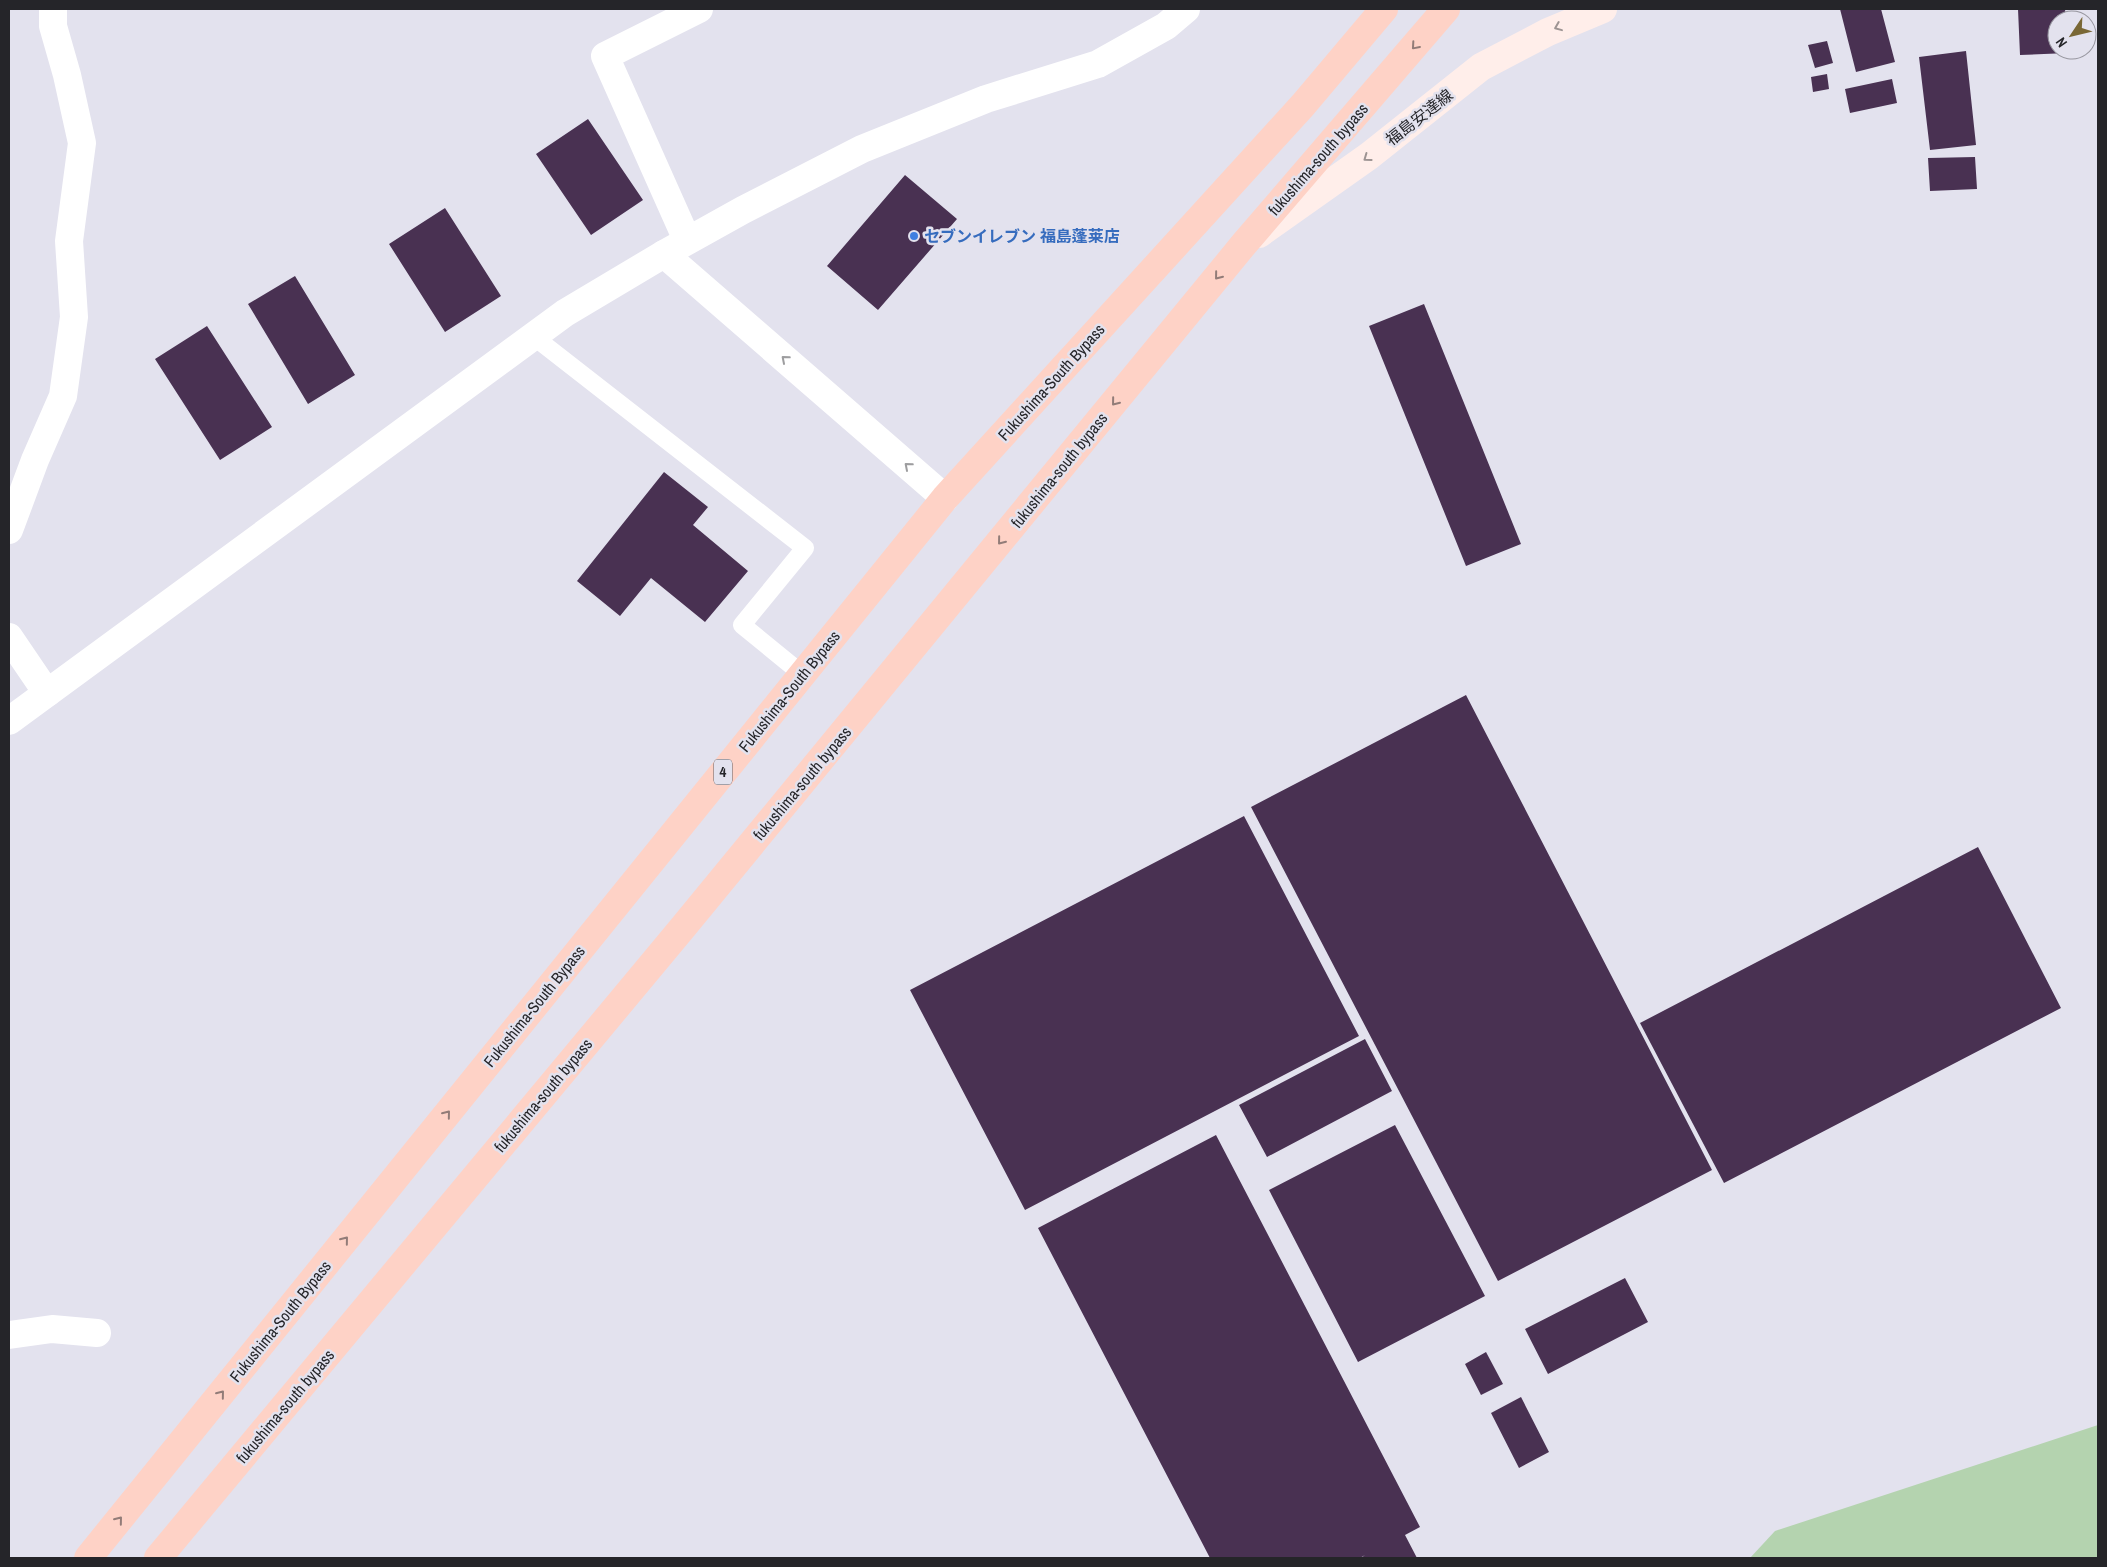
<svg xmlns="http://www.w3.org/2000/svg" width="2107" height="1567" viewBox="0 0 2107 1567" font-family="'Archivo Narrow','Noto Sans JP',sans-serif">
  <rect width="100%" height="100%" fill="#e3e2ee"/>
  <path fill="#b4d3af" d="M 2098,1425 L 2098,1558 L 1750,1558 L 1775,1531 Z"/>
  <path fill="#493152" d="M 1840,9 L 1881,9 L 1895,62 L 1856,72 Z
    M 2018,9 L 2065,9 L 2066,20 L 2057,20 L 2057,50 L 2068,50 L 2068,53 L 2020,55 Z
    M 1827,41 L 1833,63 L 1815,68 L 1808,45 Z
    M 1966,51 L 1976,145 L 1930,150 L 1919,57 Z
    M 1827,74 L 1829,89 L 1813,92 L 1811,77 Z
    M 1892,79 L 1897,103 L 1850,113 L 1845,89 Z
    M 588,119 L 643,200 L 591,235 L 536,154 Z
    M 1975,157 L 1977,189 L 1930,191 L 1928,158 Z
    M 905,175 L 957,219 L 878,310 L 827,266 Z
    M 445,208 L 501,296 L 445,332 L 389,244 Z
    M 295,276 L 355,375 L 308,404 L 248,304 Z
    M 1424,304 L 1521,544 L 1466,566 L 1369,326 Z
    M 207,326 L 272,427 L 220,460 L 155,359 Z
    M 664,472 L 708,507 L 693,525 L 748,571 L 705,622 L 651,578 L 620,616 L 577,581 Z
    M 1466,695 L 1712,1170 L 1498,1281 L 1251,807 Z
    M 1244,816 L 1359,1036 L 1025,1210 L 910,990 Z
    M 1978,847 L 2061,1008 L 1724,1183 L 1640,1023 Z
    M 1365,1039 L 1392,1091 L 1267,1157 L 1239,1105 Z
    M 1395,1125 L 1485,1296 L 1358,1362 L 1269,1190 Z
    M 1216,1135 L 1420,1527 L 1405,1535 L 1417,1558 L 1361,1558 L 1365,1555 L 1360,1558 L 1210,1558 L 1038,1228 Z
    M 1625,1278 L 1648,1322 L 1548,1374 L 1525,1329 Z
    M 1486,1352 L 1503,1384 L 1481,1395 L 1465,1364 Z
    M 1521,1397 L 1549,1452 L 1519,1468 L 1491,1413 Z"/>
  <g fill="none" stroke-linecap="round" stroke-linejoin="round">
    <path stroke="#fff" stroke-width="18" d="M 533,336 L 805,548 L 742,625 L 802,674"/>
    <path stroke="#fff" stroke-width="28" d="M 687,240 L 605,56 L 699,9
      M 664,254 L 945,498
      M 9,530 L 35,460 L 63,396 L 74,317 L 69,241 L 82,143 L 67,75 L 53,26 L 53,9
      M 9,637 L 47,693
      M 9,1335 L 52,1329 L 97,1333"/>
    <path stroke="#fff" stroke-width="28" d="M 9,721 L 565,313 L 664,254 L 743,210 L 862,149 L 986,99 L 1098,64 L 1166,26 L 1186,9"/>
    <path stroke="#ffeeea" stroke-width="28" d="M 1259,234 L 1369,156 L 1481,67 L 1548,32 L 1603,9"/>
    <path stroke="#fed2c6" stroke-width="28" d="M 88,1558 L 945,498 L 1303,105 L 1384,9
      M 158,1558 L 684,926 L 1244,244 L 1446,9"/>
  </g>
  <defs><path id="oneway-chevron" d="M-2-3.5L2.5 0L-2 3.5" fill="none" stroke-width="1.6" stroke-linecap="round" stroke-linejoin="round" transform="scale(1.25)"/></defs>
  <g stroke="#9d9493">
    <use href="#oneway-chevron" transform="translate(1558 27) rotate(158)"/>
    <use href="#oneway-chevron" transform="translate(1367 158) rotate(144)"/>
  </g>
  <g stroke="#927c78">
    <use href="#oneway-chevron" transform="translate(1415 46) rotate(131)"/>
    <use href="#oneway-chevron" transform="translate(1218 276) rotate(129)"/>
    <use href="#oneway-chevron" transform="translate(1115 402) rotate(129)"/>
    <use href="#oneway-chevron" transform="translate(1001 541) rotate(129)"/>
    <use href="#oneway-chevron" transform="translate(447 1114) rotate(-51)"/>
    <use href="#oneway-chevron" transform="translate(345 1240) rotate(-51)"/>
    <use href="#oneway-chevron" transform="translate(221 1394) rotate(-51)"/>
    <use href="#oneway-chevron" transform="translate(119 1520) rotate(-51)"/>
  </g>
  <g stroke="#9d9d9f">
    <use href="#oneway-chevron" transform="translate(785 359) rotate(-139)"/>
    <use href="#oneway-chevron" transform="translate(908 466) rotate(-139)"/>
  </g>
  <circle fill="#3f7fe0" stroke="#e3e2ee" stroke-width="2" cx="914" cy="236" r="5"/>
  <g text-anchor="middle" stroke-width="5" stroke-linejoin="round" paint-order="stroke">
    <rect fill="#e3e2ee" stroke="#5e5e64" stroke-width="1" x="714" y="759.5" width="18" height="25" rx="4"/>
    <g font-size="15" font-weight="bold" fill="#252529">
      <text x="723" y="777">4</text>
    </g>
    <g font-size="16" fill="#252529" stroke="#e3e2ee">
      <text transform="translate(1419 117) rotate(-38)" y="6">福島安達線</text>
      <text transform="translate(1318 159) rotate(-49)" y="6">fukushima-south bypass</text>
      <text transform="translate(1051 382) rotate(-48)" y="6">Fukushima-South Bypass</text>
      <text transform="translate(1059 470) rotate(-51)" y="6">fukushima-south bypass</text>
      <text transform="translate(789 691) rotate(-51)" y="6">Fukushima-South Bypass</text>
      <text transform="translate(802 783) rotate(-50)" y="6">fukushima-south bypass</text>
      <text transform="translate(534 1006) rotate(-51)" y="6">Fukushima-South Bypass</text>
      <text transform="translate(543 1095) rotate(-50)" y="6">fukushima-south bypass</text>
      <text transform="translate(280 1321) rotate(-51)" y="6">Fukushima-South Bypass</text>
      <text transform="translate(285 1406) rotate(-50)" y="6">fukushima-south bypass</text>
    </g>
    <g font-size="16" font-weight="bold" fill="#366cbe" stroke="#e3e2ee" text-anchor="start">
      <text x="924" y="242">セブンイレブン 福島蓬莱店</text>
    </g>
  </g>
  <rect width="2107" height="1567" fill="none" stroke="#252529" stroke-width="20"/>
  <g transform="translate(2072 35) rotate(235)"><circle r="24" fill="#e3e2ee" stroke="#97969f"/>
  <path d="M0-4L9 19L0 12L-9 19Z" fill="#796735"/>
  <text y="-8" font-size="14" font-weight="bold" text-anchor="middle" fill="#252529">N</text>
  </g>
</svg>
